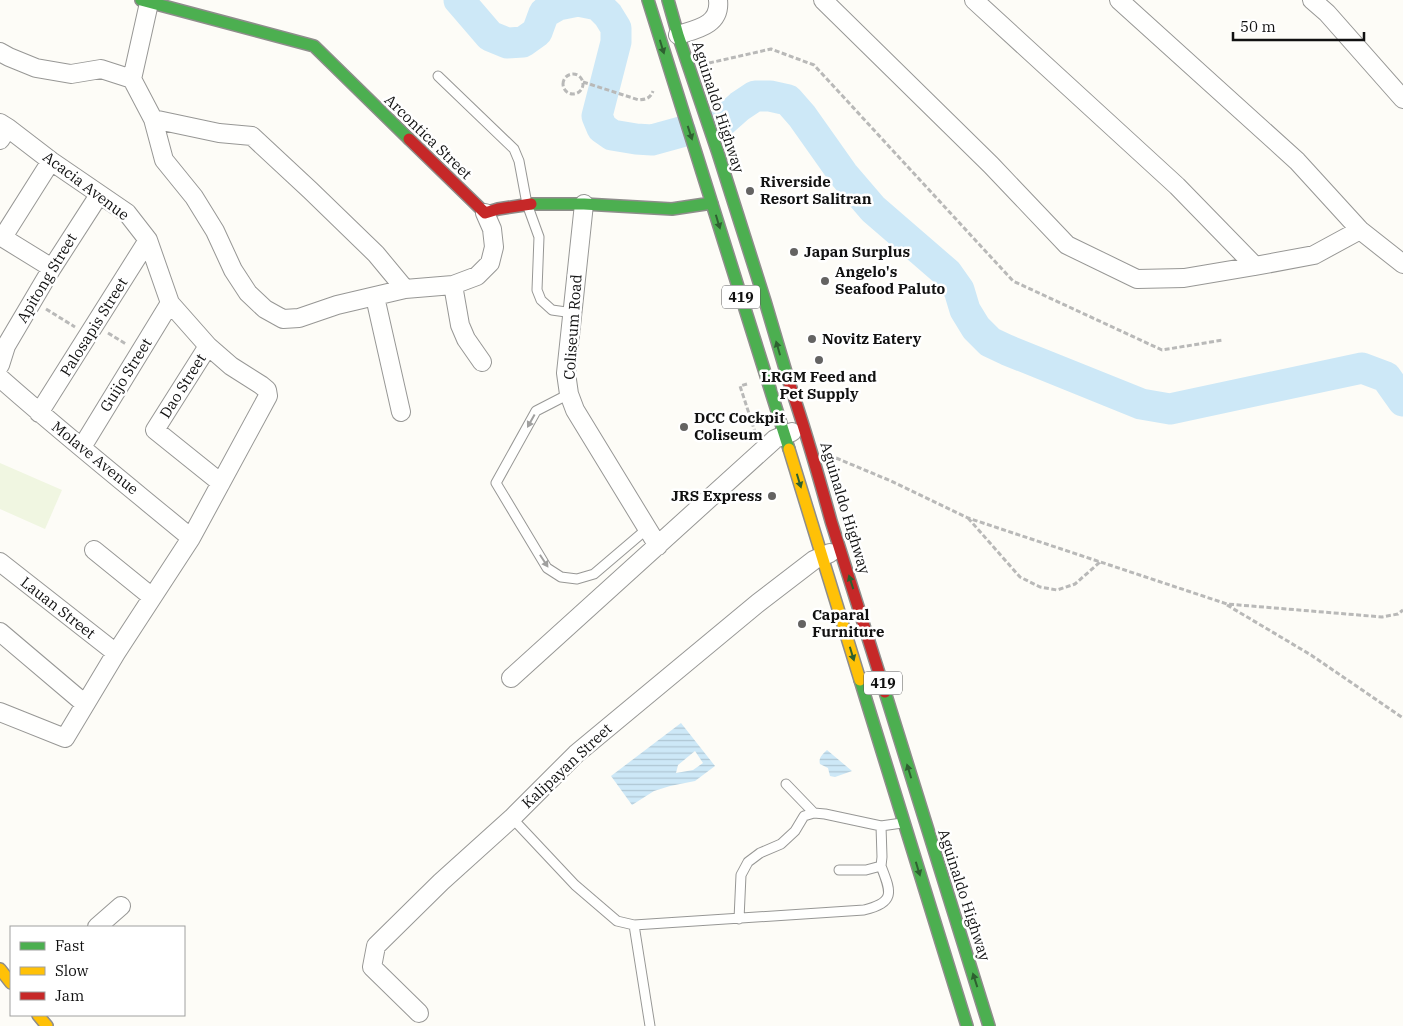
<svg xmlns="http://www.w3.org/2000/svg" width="1403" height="1026" viewBox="0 0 1403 1026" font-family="'IBM Plex Serif',serif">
  <defs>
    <pattern id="water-rules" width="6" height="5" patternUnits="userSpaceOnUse" patternTransform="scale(1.25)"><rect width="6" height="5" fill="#cde8f7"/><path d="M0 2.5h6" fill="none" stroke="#afc6d3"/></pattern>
  </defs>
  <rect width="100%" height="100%" fill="#fdfcf7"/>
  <path fill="#f0f6e1" d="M 0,463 L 62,490 L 45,529 L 0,509 Z"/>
  <path fill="url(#water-rules)" fill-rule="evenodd" d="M 681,723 L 715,766 L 695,781 L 670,786 L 654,791 L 632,805 L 611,776 ZM 695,751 L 703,763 L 693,770 L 676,773 L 678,765 Z
    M 827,750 L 852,771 L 835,777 L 830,776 L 828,768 L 820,764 C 818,758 823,754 827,750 Z"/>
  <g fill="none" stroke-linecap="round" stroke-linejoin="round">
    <path stroke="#cde8f7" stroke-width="31" d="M 459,0 L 490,36 L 507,43 L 523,42 L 537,32 L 544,13 L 558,5 L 578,1 L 598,5 L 608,15 L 616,28 L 616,42 L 597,116 L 602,128 L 612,135 L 636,139 L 652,140 L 681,132
      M 723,121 L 740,106 L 755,96 L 770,96 L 788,100 L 802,116 L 843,174 L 873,209 L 947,273 L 959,290 L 965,310 L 976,328 L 990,342 L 1007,350 L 1141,404 L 1170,409 L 1362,368 L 1386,377 L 1403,401"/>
    <g stroke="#979795" stroke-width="11">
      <path id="lane" d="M 438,76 L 514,149 L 519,161 L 527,204 L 539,237 L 537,290 L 541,300 L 552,310 L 573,313
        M 569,394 L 536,411 L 496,483 L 547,568 L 561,577 L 577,579 L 594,574 L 648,528
        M 786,784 L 814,813
        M 512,818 L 575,885 L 617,921 L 634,925 L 864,910 C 896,902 891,892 881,866
        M 839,870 L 866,870 L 881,866 L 882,857 L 881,826
        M 739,919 L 741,875 L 748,862 L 760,853 L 781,844 L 795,831 L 804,816 L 814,813 L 825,814 L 881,826 L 902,823
        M 634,925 L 650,1026"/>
    </g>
    <g stroke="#979795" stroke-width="20">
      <path id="street" d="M 823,0 L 991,165 L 1067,245 L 1137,279 L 1184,278 L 1255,266
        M 974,0 L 1177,186 L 1255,266 L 1314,255 L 1360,230
        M 1119,0 L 1297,161 L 1360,230 L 1403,264
        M 1312,0 L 1327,13 L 1403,99
        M 678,35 C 697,29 721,25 718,0
        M 0,52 L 9,57 L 36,68 L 71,74 L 101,69 L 132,79 L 153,119 L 164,160 L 194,197 L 215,231 L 233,270 L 248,293 L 265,309 L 283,319 L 299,318 L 337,305 L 405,289 L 453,285 L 477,276 L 490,263 L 494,247 L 492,229 L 485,213
        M 132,79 L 149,3
        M 153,119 L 219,133 L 252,136 L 310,190 L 376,254 L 405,289
        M 0,123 L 8,128 L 51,161 L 127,213 L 148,240 L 170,303 L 208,346 L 231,366 L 261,385 L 267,390 L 268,396 L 191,538 L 116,653 L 65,738 L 0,712
        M 0,140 L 8,128
        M 584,204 L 566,373 L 569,394 L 575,410 L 658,546
        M 0,236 L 52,268
        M 3,237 L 51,161
        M 453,285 L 460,325 L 466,339 L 482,362
        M 375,297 L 401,412
        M 208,346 L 155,430 L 221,483
        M 0,365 L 6,346 L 52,268 L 99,195
        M 0,378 C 62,433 127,485 191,538
        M 39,413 L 148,240
        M 82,447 L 170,303
        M 94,550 L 152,597
        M 0,562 L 116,653
        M 0,632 L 85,704
        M 511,678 L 775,439 L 792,432
        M 97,927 L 121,906
        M 419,1013 L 372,967 L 376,946 L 441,882 L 512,818 L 576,754 L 758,603 L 814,560 L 830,553"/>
    </g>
    <g stroke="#8e8d8b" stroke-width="14">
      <path id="fast" d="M 141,0 L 314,46 L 409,139
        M 648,0 L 789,449
        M 668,0 L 678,35 L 718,153 L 765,301 L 789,382
        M 531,204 L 584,204 L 672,209 L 712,203
        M 860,680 L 967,1026
        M 885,692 L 989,1026"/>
    </g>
    <g stroke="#8e8d8b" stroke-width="14">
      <path id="slow" d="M 789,449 L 860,680
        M 0,969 L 11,983
        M 38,1015 L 47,1026"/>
    </g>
    <g stroke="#8e8d8b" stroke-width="14">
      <path id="jam" d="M 409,139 L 485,213 L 498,209 L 531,204
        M 789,382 C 805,428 818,474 831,521 C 849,578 867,635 885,692"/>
    </g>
    <path stroke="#b9b9b8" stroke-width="3" stroke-dasharray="5 2.5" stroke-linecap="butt" d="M 709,63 L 771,49 L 814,65 L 1013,281 L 1162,350 L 1223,340
      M563 84a10 10 0 1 1 20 0a10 10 0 1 1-20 0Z
      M 583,82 L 639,100 C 646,99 650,99 653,91
      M 46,309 L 75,327
      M 108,333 L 126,344
      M 747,384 L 740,386 L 756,435
      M 836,458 L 891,481 L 968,518 L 1227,604 L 1382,617 L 1398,614 L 1403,610
      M 968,518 L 1020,577 L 1040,587 L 1057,590 L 1075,584 L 1100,562
      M 1227,605 L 1311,655 L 1403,718"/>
    <use href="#lane" stroke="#fffffe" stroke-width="9"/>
    <use href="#street" stroke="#fffffe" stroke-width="18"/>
    <use href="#fast" stroke="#4caf50" stroke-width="11"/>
    <use href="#slow" stroke="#ffc107" stroke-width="11"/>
    <use href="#jam" stroke="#c62828" stroke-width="11"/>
  </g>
  <defs><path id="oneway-solid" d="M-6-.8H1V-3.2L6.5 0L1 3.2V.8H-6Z" transform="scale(1.25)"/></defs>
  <g fill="#2e6030">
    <use href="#oneway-solid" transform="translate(662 47) rotate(73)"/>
    <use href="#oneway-solid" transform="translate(690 133) rotate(72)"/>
    <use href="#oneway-solid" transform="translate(718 222) rotate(73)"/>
    <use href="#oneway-solid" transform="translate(778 348) rotate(-106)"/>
    <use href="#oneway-solid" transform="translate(799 481) rotate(73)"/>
    <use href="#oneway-solid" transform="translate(851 582) rotate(-108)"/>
    <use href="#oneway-solid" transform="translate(852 654) rotate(73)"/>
    <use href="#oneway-solid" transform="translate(909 771) rotate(-107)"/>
    <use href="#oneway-solid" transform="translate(918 869) rotate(73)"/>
    <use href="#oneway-solid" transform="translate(975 980) rotate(-108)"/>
  </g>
  <g fill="#a0a09f">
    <use href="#oneway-solid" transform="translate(531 421) rotate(119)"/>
    <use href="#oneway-solid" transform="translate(544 561) rotate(57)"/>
  </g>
  <g fill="#646362" stroke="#fff" stroke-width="2">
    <circle cx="750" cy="191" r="5"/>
    <circle cx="794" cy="252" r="5"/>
    <circle cx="825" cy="281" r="5"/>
    <circle cx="812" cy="339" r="5"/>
    <circle cx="819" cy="360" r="5"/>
    <circle cx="684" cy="427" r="5"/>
    <circle cx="772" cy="496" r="5"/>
    <circle cx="802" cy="624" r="5"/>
  </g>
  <g text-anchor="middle" stroke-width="5" stroke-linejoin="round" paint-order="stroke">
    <g fill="#fff" stroke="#585858" stroke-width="1">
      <rect x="722" y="285.5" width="38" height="23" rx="4"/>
      <rect x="864" y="671.5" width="38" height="23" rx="4"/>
    </g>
    <g font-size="14" font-weight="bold" fill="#111">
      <text x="741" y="302">419</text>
      <text x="883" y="688">419</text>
    </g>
    <g font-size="15" fill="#111" stroke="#fff">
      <text transform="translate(718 107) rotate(72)" y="5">Aguinaldo Highway</text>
      <text transform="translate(428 137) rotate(44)" y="5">Arcontica Street</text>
      <text transform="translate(86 186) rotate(37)" y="5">Acacia Avenue</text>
      <text transform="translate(47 278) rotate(-59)" y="5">Apitong Street</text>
      <text transform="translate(94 327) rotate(-58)" y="5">Palosapis Street</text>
      <text transform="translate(573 327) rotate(-86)" y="5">Coliseum Road</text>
      <text transform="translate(126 375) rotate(-58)" y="5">Guijo Street</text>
      <text transform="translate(183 386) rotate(-58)" y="5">Dao Street</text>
      <text transform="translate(95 458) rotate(39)" y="5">Molave Avenue</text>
      <text transform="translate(845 508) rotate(73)" y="5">Aguinaldo Highway</text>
      <text transform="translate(58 608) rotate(38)" y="5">Lauan Street</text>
      <text transform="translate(567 766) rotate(-43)" y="5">Kalipayan Street</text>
      <text transform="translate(964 895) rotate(72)" y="5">Aguinaldo Highway</text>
    </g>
    <g font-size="15" font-weight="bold" fill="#111" stroke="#fff" text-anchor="start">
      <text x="760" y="187">Riverside<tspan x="760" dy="17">Resort Salitran</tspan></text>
      <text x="804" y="257">Japan Surplus</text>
      <text x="835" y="277">Angelo's<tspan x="835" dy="17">Seafood Paluto</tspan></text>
      <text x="822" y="344">Novitz Eatery</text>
      <text x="819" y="382" text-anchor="middle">LRGM Feed and<tspan x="819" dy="17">Pet Supply</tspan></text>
      <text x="694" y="423">DCC Cockpit<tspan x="694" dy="17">Coliseum</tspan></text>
      <text x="762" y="501" text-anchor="end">JRS Express</text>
      <text x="812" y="620">Caparal<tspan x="812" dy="17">Furniture</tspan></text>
    </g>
  </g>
  <rect x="10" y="926" width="175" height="90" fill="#ffffff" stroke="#a0a0a0"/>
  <rect x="20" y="942" width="25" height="8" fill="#4caf50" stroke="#a0a0a0"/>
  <text x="55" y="951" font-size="15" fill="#111111">Fast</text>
  <rect x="20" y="967" width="25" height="8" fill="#ffc107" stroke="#a0a0a0"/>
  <text x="55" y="976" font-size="15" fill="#111111">Slow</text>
  <rect x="20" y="992" width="25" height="8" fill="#c62828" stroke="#a0a0a0"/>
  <text x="55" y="1001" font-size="15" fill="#111111">Jam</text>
  <path d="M1233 32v8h131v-8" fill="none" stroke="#111111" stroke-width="2.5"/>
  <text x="1240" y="32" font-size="15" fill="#111111" stroke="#ffffff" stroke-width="4" paint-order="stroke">50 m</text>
</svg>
